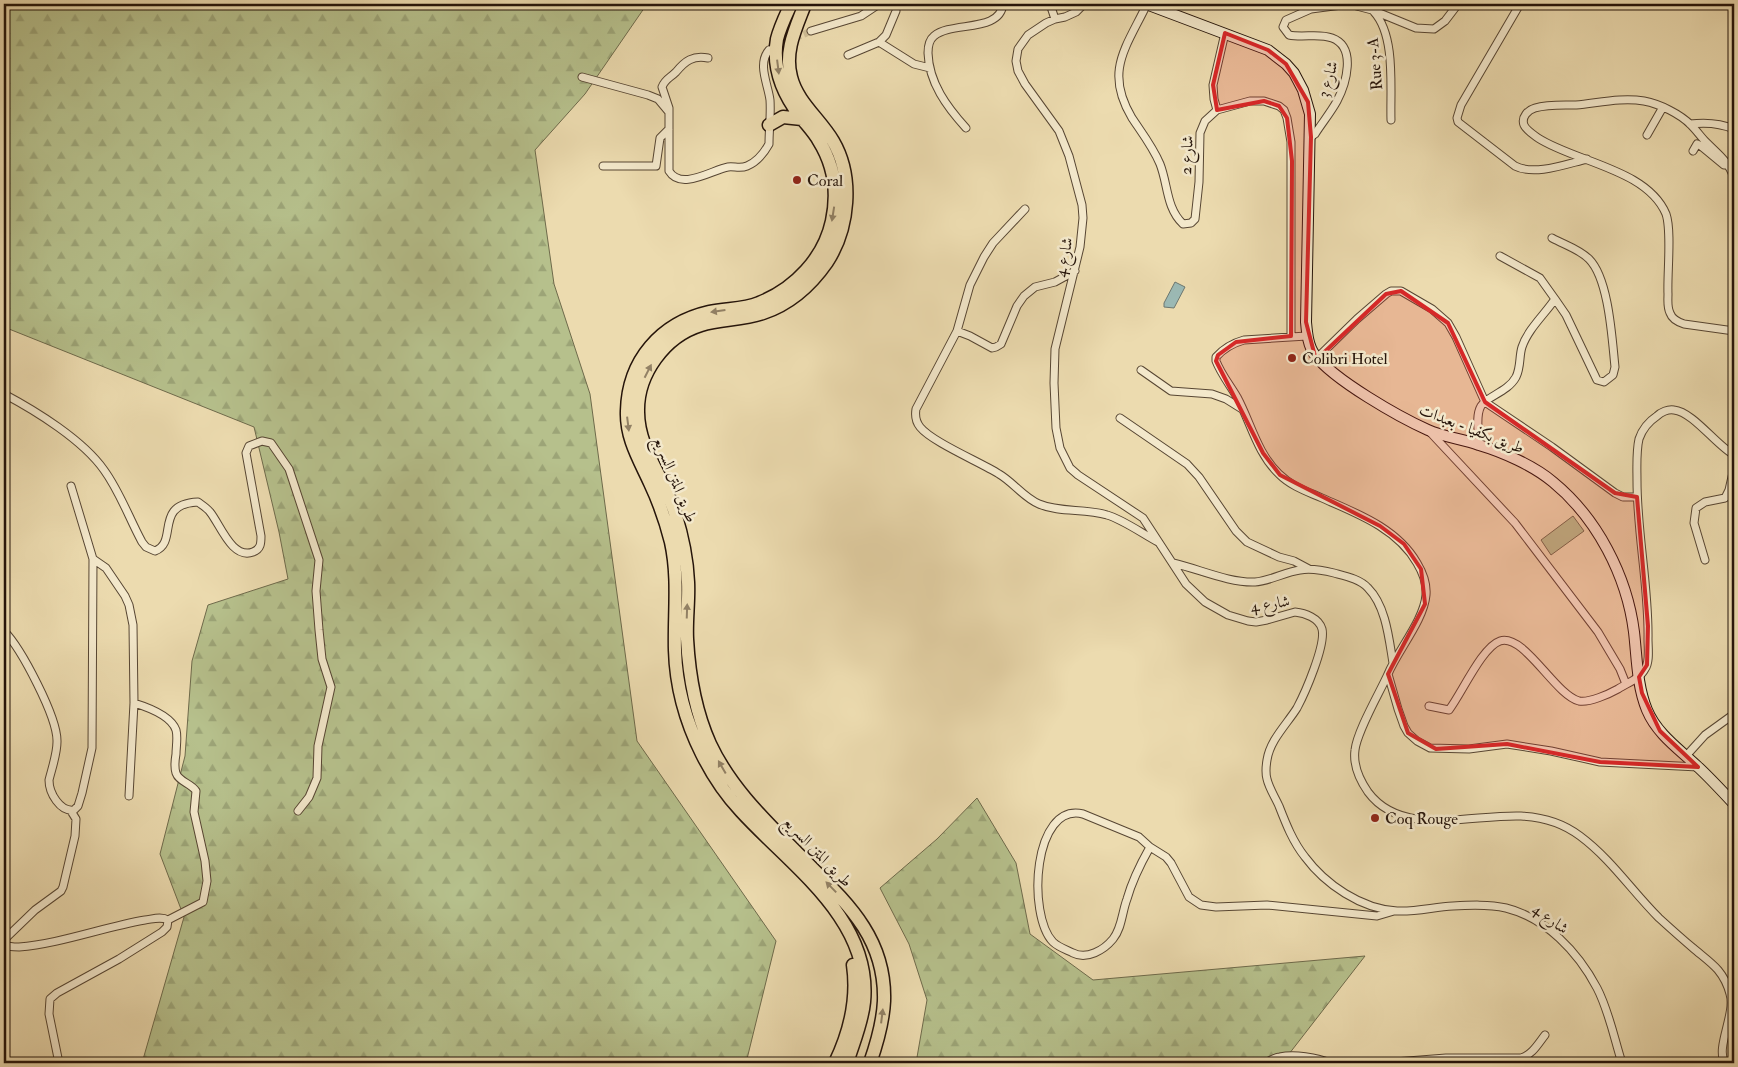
<svg xmlns="http://www.w3.org/2000/svg" width="1738" height="1067" viewBox="0 0 1738 1067" font-family="'IM FELL Double Pica',Amiri,serif">
  <defs>
    <pattern id="forest-firs" width="22" height="20" patternUnits="userSpaceOnUse" patternTransform="scale(1.25)"><rect width="22" height="20" fill="#b6c08c"/><path d="M5 1l3.5 6h-7zM16 11l3.5 6h-7z" fill="#9ca477"/></pattern>
  </defs>
  <rect width="100%" height="100%" fill="#ecdbaf"/>
  <filter id="stains"><feTurbulence type="fractalNoise" baseFrequency=".004" numOctaves="4"/><feColorMatrix values="0 0 0 0 .2 0 0 0 0 .09 0 0 0 0 .02 0 0 0 .5 -.17"/></filter>
  <radialGradient id="worn" r=".72"><stop offset=".6" stop-color="#630" stop-opacity="0"/><stop offset="1" stop-color="#630" stop-opacity=".3"/></radialGradient>
  <path fill="url(#forest-firs)" stroke="#6e6a4b" d="M 4,4 L 647,4 L 585,94 L 535,150 L 554,284 L 590,394 L 637,741 L 776,941 L 746,1063 L 142,1063 L 184,917 L 160,854 L 185,756 L 192,661 L 208,605 L 288,579 L 279,532 L 254,427 L 4,327 Z
    M 977,798 L 1016,863 L 1030,934 L 1093,980 L 1365,956 L 1282,1063 L 916,1063 L 927,1000 L 909,944 L 880,888 L 937,839 Z"/>
  <path fill="#b6c08c" stroke="#6e6a4b" d="M 1573,516 L 1584,531 L 1551,555 L 1541,540 Z"/>
  <path fill="#9bb9b4" stroke="#6c7770" d="M 1175,282 L 1185,287 L 1174,308 L 1164,307 L 1164,303 Z"/>
  <g fill="none" stroke-linecap="round" stroke-linejoin="round">
    <path stroke="#cebd96" stroke-width="7" stroke-dasharray="7 3.5" stroke-linecap="butt" d="M 775,47 L 811,31"/>
    <g stroke="#574633" stroke-width="9">
      <path id="minor" d="M 1050,4 L 1055,19
        M 1084,4 L 1076,12 L 1065,17 L 1055,19 L 1046,23 L 1028,35 L 1018,49 L 1016,61 L 1018,71 L 1025,84 L 1059,131 L 1069,156 L 1082,205 L 1083,218 L 1080,247 L 1055,349 L 1054,383 L 1056,428 L 1060,448 L 1070,468 L 1078,475 L 1143,518 L 1186,584 L 1205,602 L 1228,615 L 1248,621 L 1256,622 L 1267,620 L 1295,612 C 1305,613 1319,618 1322,629 C 1326,645 1305,693 1297,708 C 1287,724 1270,740 1267,760 C 1266,766 1265,772 1267,779 C 1269,788 1275,797 1279,806 C 1286,824 1293,842 1305,857 C 1325,884 1361,909 1397,911 C 1416,912 1434,907 1453,906 C 1470,905 1489,904 1506,908 C 1546,918 1578,952 1597,988 C 1609,1011 1614,1038 1622,1063
        M 1147,4 C 1126,48 1104,71 1132,118 C 1142,133 1153,147 1160,164 C 1168,184 1166,208 1183,224 L 1191,223 L 1195,219 L 1199,182 L 1200,133 L 1205,121 L 1217,110 L 1250,101 L 1264,101 L 1279,106 L 1284,110 L 1287,118 L 1291,142 L 1291,336
        M 1520,4 L 1461,105 L 1457,118 L 1458,122 L 1515,166 C 1535,176 1566,164 1587,159
        M 1374,12 C 1396,36 1390,89 1391,120
        M 811,31 L 861,16 L 879,4
        M 879,42 L 914,64 L 930,68
        M 848,55 L 879,42 L 886,35 L 896,11 L 896,4
        M 708,58 C 693,55 685,61 676,72 C 670,78 665,79 662,87 L 669,108 L 669,171 C 681,191 712,170 728,167 C 734,166 740,169 747,166 C 757,162 764,153 769,144 C 769,130 771,114 770,100 C 768,84 757,64 769,50
        M 582,77 L 648,95 L 658,99 L 668,111
        M 1217,110 L 1214,99 L 1213,85 L 1225,33
        M 1690,124 C 1706,122 1720,123 1734,129
        M 966,128 C 947,107 929,83 928,53 C 928,47 929,40 934,36 C 952,21 1000,33 1003,4
        M 1647,135 L 1663,107
        M 1311,137 L 1315,134 C 1322,123 1331,112 1337,101 C 1346,84 1357,47 1332,38 C 1319,33 1303,38 1289,35 L 1283,27 L 1286,20 L 1311,9 L 1349,4 L 1372,10 L 1416,28 L 1434,29 L 1445,21 L 1458,4
        M 1693,151 L 1697,144 L 1701,146 L 1724,165 L 1729,164
        M 603,166 L 656,166 L 660,138 L 669,129
        M 1734,177 C 1727,160 1719,155 1706,142 C 1701,137 1697,131 1691,125 C 1680,114 1660,104 1644,101 C 1622,97 1598,103 1576,105 C 1563,105 1548,104 1535,108 C 1528,110 1521,117 1524,125 C 1526,130 1534,135 1538,138 C 1575,162 1647,169 1666,214 C 1672,231 1667,274 1668,294 C 1668,300 1667,307 1670,313 C 1672,319 1678,322 1684,324 L 1734,331
        M 1025,209 L 993,243 L 984,257 L 970,285 L 957,331 L 916,409 C 915,415 916,422 920,427 C 932,442 980,462 999,474 C 1013,482 1024,498 1039,504 C 1060,513 1085,508 1107,515 C 1122,519 1143,534 1158,542
        M 1552,238 C 1565,245 1579,249 1589,259 C 1609,279 1612,339 1615,367 L 1613,375 L 1604,382 L 1597,380 L 1566,315 L 1555,299
        M 957,331 L 970,336 L 992,348 L 996,347 L 1001,344 L 1017,306 L 1024,296 L 1035,287 L 1055,282 L 1075,271
        M 1307,336 L 1244,340 C 1233,343 1224,348 1216,357 L 1216,361 C 1221,374 1230,385 1237,397 C 1251,423 1257,453 1279,474 C 1291,486 1306,491 1322,498 C 1356,513 1397,528 1417,563 C 1423,573 1427,584 1426,595 C 1424,620 1398,650 1388,674 L 1398,709 L 1404,726 L 1408,733 L 1417,741 L 1430,748 L 1469,749 L 1507,744 L 1551,751 L 1600,762 L 1698,767
        M 1318,357 L 1357,319 L 1386,294 L 1391,291 L 1401,291 L 1432,309 L 1448,323 L 1456,337 L 1485,402 L 1552,447 L 1615,493 L 1623,497 L 1637,497
        M 1141,370 L 1171,391 L 1212,394 L 1226,399 L 1242,409
        M 4,394 C 36,411 83,440 104,470 C 120,492 129,518 142,542 L 146,547 L 155,551 C 179,542 153,504 198,502 C 202,505 207,508 210,512 C 220,524 232,560 253,552 C 261,549 261,543 261,536 L 246,453 L 249,446 L 262,441 L 271,443 L 289,469 L 319,560 L 316,591 L 319,630 L 322,659 L 331,687 L 318,746 L 317,778 L 309,797 L 298,811
        M 1120,418 L 1187,464 L 1199,477 L 1236,531 L 1247,542 L 1279,557 L 1294,561 L 1309,569
        M 1429,431 L 1515,523 L 1598,632 L 1620,669 L 1626,684
        M 1479,444 C 1479,434 1475,416 1481,406 C 1487,396 1508,392 1516,377 C 1521,367 1519,356 1522,347 C 1528,329 1545,314 1555,299 L 1540,278 L 1500,256
        M 71,486 L 93,559
        M 1705,560 L 1694,523 L 1696,508 L 1705,502 L 1725,498 L 1729,490 L 1734,468
        M 1173,563 C 1199,569 1229,583 1255,582 C 1270,581 1285,572 1300,570 C 1311,568 1322,570 1334,573 C 1345,576 1360,579 1368,588 C 1386,606 1389,639 1393,663
        M 4,631 C 21,648 58,718 57,742 C 57,754 52,768 49,780 C 49,793 60,812 74,810 L 78,806 L 82,793 L 92,748 L 93,559 L 106,568 L 125,596 L 129,605 L 133,625 L 134,703 L 129,796
        M 1388,674 C 1380,692 1357,731 1355,750 C 1353,765 1359,779 1368,792 C 1402,838 1472,814 1521,816 C 1542,817 1563,823 1580,836 C 1611,859 1632,891 1659,918 C 1670,928 1681,938 1693,948 C 1701,955 1711,962 1718,970 C 1723,976 1728,986 1730,994 C 1736,1014 1715,1048 1725,1063
        M 134,703 C 147,707 171,716 176,730 C 178,737 176,747 176,754 C 175,760 174,767 176,773 C 179,782 191,783 196,791 L 194,812 L 205,861 L 207,881 L 203,902 L 168,920
        M 1429,706 L 1449,710 C 1462,693 1482,647 1500,641 C 1524,633 1555,695 1579,701 C 1589,703 1609,694 1618,689 C 1627,683 1640,679 1645,669 C 1650,662 1648,648 1648,639 C 1649,587 1637,534 1637,481 C 1637,468 1636,452 1639,439 C 1642,430 1648,422 1657,416 C 1661,412 1668,409 1674,410 C 1693,412 1716,445 1734,455
        M 1686,756 L 1705,735 L 1734,714
        M 1150,847 L 1139,837 L 1083,814 C 1033,802 1027,915 1053,942 C 1058,947 1067,950 1073,953 C 1087,960 1104,950 1113,939 C 1122,928 1122,912 1127,899 C 1132,881 1141,863 1150,847 L 1166,857 L 1171,863 L 1189,897 L 1201,905 L 1216,907 L 1267,905 L 1377,916 L 1394,911
        M 4,942 L 7,937 L 35,910 L 61,891 L 63,887 L 75,836 L 76,819 L 71,811
        M 4,944 C 8,947 13,947 19,947 C 59,944 104,927 145,920 C 153,919 161,916 168,920 L 167,927 L 162,932 L 119,959 L 57,993 L 50,999 L 49,1014 L 59,1063
        M 1265,1063 C 1270,1061 1275,1057 1280,1057 C 1293,1054 1318,1057 1329,1063
        M 1382,1063 L 1446,1058 L 1521,1058 C 1532,1055 1538,1044 1545,1035"/>
    </g>
    <g stroke="#25140a" stroke-width="12">
      <path id="secondary" d="M 1146,4 L 1268,50 L 1286,64 L 1294,73 L 1303,90 L 1310,114 L 1306,322 C 1307,333 1308,346 1315,355 C 1334,380 1399,417 1428,430 C 1444,437 1462,439 1479,445 C 1503,452 1534,466 1553,482 C 1597,518 1627,576 1634,632 C 1637,658 1637,686 1647,710 C 1657,734 1679,749 1697,766 C 1710,778 1722,791 1734,804"/>
    </g>
    <g stroke="#25140a" stroke-width="15">
      <path id="motorway" d="M 791,4 C 786,15 780,27 777,39 C 772,68 783,94 800,116 C 806,124 814,132 819,141 C 834,165 838,193 832,221 C 824,258 795,289 759,303 C 743,310 726,308 709,312 C 661,323 628,360 627,411 C 626,438 639,459 650,483 C 659,502 666,522 671,542 C 679,578 674,614 675,650 C 676,686 686,722 702,754 C 712,774 725,794 741,811 C 791,866 872,919 864,1002 C 862,1023 853,1043 847,1063
        M 805,4 C 796,28 784,51 791,77 C 797,102 820,119 833,141 C 854,177 849,228 827,262 C 811,285 790,304 763,313 C 743,320 721,319 701,325 C 665,336 637,374 638,412 C 638,449 665,479 675,513 C 682,535 687,559 688,582 C 689,601 686,620 687,639 C 689,675 695,711 710,744 C 732,791 770,825 806,862 C 847,903 886,938 884,1001 C 883,1023 877,1043 870,1063
        M 769,125 L 783,117 L 802,119
        M 835,1063 C 850,1032 858,999 853,965"/>
    </g>
    <use href="#minor" stroke="#f3e8cb" stroke-width="7"/>
    <use href="#secondary" stroke="#f3e8cb" stroke-width="10"/>
    <use href="#motorway" stroke="#ecdbaf" stroke-width="12"/>
  </g>
  <defs><path id="oneway-solid" d="M-6-.8H1V-3.2L6.5 0L1 3.2V.8H-6Z" transform="scale(1.25)"/></defs>
  <g fill="#928165">
    <use href="#oneway-solid" transform="translate(778 67) rotate(83)"/>
    <use href="#oneway-solid" transform="translate(833 214) rotate(99)"/>
    <use href="#oneway-solid" transform="translate(718 311) rotate(172)"/>
    <use href="#oneway-solid" transform="translate(648 371) rotate(-63)"/>
    <use href="#oneway-solid" transform="translate(628 424) rotate(83)"/>
    <use href="#oneway-solid" transform="translate(687 611) rotate(-88)"/>
    <use href="#oneway-solid" transform="translate(722 767) rotate(-120)"/>
    <use href="#oneway-solid" transform="translate(831 887) rotate(-134)"/>
    <use href="#oneway-solid" transform="translate(882 1016) rotate(-83)"/>
  </g>
  <path fill="#d62828" fill-opacity="0.2" stroke="#d62828" stroke-width="4" stroke-linejoin="round" d="M 1225,33 L 1268,50 L 1286,64 L 1308,102 L 1311,137 L 1306,322 L 1316,360 L 1386,294 L 1401,291 L 1448,323 L 1485,402 L 1615,493 L 1637,497 L 1648,626 L 1647,665 L 1639,677 L 1642,693 L 1660,731 L 1698,767 L 1600,762 L 1507,744 L 1436,749 L 1408,733 L 1388,674 L 1425,604 L 1421,569 L 1404,544 L 1380,526 L 1280,475 L 1263,453 L 1216,361 L 1218,355 L 1236,342 L 1291,336 L 1292,161 L 1287,118 L 1279,106 L 1264,101 L 1217,110 L 1213,85 Z"/>
  <g fill="#8f2418" stroke="#f3e8cb" stroke-width="2">
    <circle cx="797" cy="180" r="5"/>
    <circle cx="1292" cy="358" r="5"/>
    <circle cx="1375" cy="818" r="5"/>
  </g>
  <g text-anchor="middle" stroke-width="5" stroke-linejoin="round" paint-order="stroke">
    <g font-size="16" fill="#25140a" stroke="#f3e8cb">
      <text transform="translate(1374 64) rotate(-95)" y="6">Rue 3-A</text>
      <text transform="translate(1327 79) rotate(-74)" y="6">شارع 3</text>
      <text transform="translate(1186 155) rotate(-87)" y="6">شارع 2</text>
      <text transform="translate(1063 257) rotate(-79)" y="6">شارع 4</text>
      <text transform="translate(1472 428) rotate(21)" y="6">طريق بكفيا - بعبدات</text>
      <text transform="translate(676 479) rotate(68)" y="6">طريق المتن السريع</text>
      <text transform="translate(1270 603) rotate(-9)" y="6">شارع 4</text>
      <text transform="translate(818 851) rotate(46)" y="6">طريق المتن السريع</text>
      <text transform="translate(1551 918) rotate(36)" y="6">شارع 4</text>
    </g>
    <g font-size="16" fill="#25140a" stroke="#f3e8cb" text-anchor="start">
      <text x="807" y="186">Coral</text>
      <text x="1302" y="364">Colibri Hotel</text>
      <text x="1385" y="824">Coq Rouge</text>
    </g>
  </g>
  <rect width="1738" height="1067" fill="none" stroke="#ecdbaf" stroke-width="20"/>
  <rect x="5" y="5" width="1728" height="1057" fill="none" stroke="#25140a" stroke-width="2.5"/>
  <rect x="10" y="10" width="1718" height="1047" fill="none" stroke="#25140a"/>
  <rect width="100%" height="100%" filter="url(#stains)"/>
  <rect width="100%" height="100%" fill="url(#worn)"/>
</svg>
